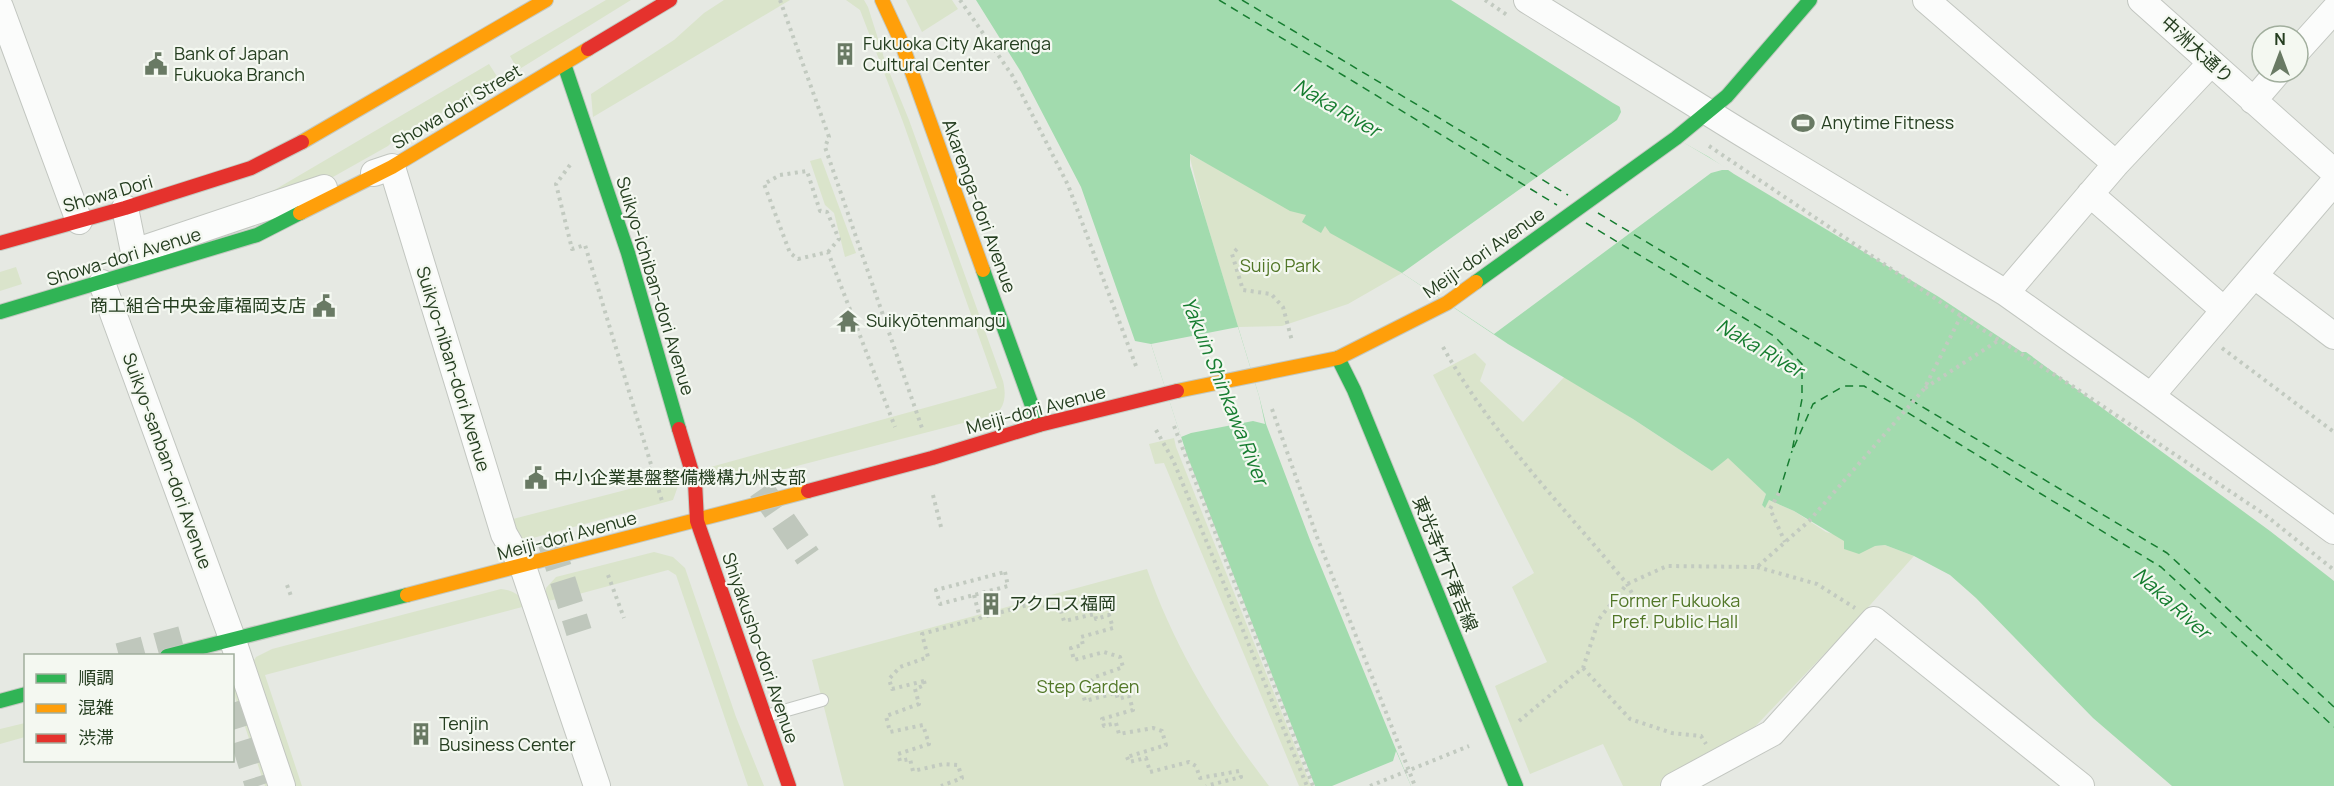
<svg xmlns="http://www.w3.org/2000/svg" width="2334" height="786" viewBox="0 0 2334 786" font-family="Manrope,'Noto Sans JP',sans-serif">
  <rect width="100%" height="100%" fill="#e6e9e3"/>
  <path fill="#dae4cb" d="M 606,0 L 631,0 L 518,70 L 510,56 Z
    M 724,0 L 790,0 L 593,117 L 591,94 L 674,40 L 704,13 Z
    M 846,0 L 864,0 L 868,7 L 886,64 L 909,120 L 1003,381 C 1006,393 1006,408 994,415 L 719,486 L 712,482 L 707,468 L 997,388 L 903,122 L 860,10 Z
    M 906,0 L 952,0 L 958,9 L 922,32 Z
    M 489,64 L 500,81 L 397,137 L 388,146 L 285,204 L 254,202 Z
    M 1189,154 L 1306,215 L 1402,273 L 1348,304 L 1282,326 L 1238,327 L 1205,217 Z
    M 821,158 L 856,253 L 845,257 L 834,213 L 825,205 L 810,161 Z
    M 16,267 L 22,284 L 0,291 L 0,272 Z
    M 1475,353 L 1486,364 L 1480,381 L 1523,422 L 1566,375 L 1712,471 L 1728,457 L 1766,494 L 1762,505 L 1764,507 L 1769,500 L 1794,511 L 1826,532 L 1875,546 L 1885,545 L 1914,556 L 1854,623 L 1746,736 L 1659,786 L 1623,786 L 1603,744 L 1530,774 L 1495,686 L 1547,662 L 1512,587 L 1534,573 L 1433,375 Z
    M 1174,438 L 1176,447 L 1311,786 L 1299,786 L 1164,463 L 1155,464 L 1149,444 Z
    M 676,477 L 678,486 L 673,500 L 533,538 L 521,539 L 509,520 Z
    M 654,552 L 673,557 L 685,568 L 736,717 L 764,786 L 748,786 L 676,575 L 668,570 L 564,598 L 546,601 L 546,588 L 556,577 Z
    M 1147,569 C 1174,647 1219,721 1269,786 L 844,786 L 812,660 Z
    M 501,589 C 513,590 521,595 526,606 L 265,675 L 302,786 L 288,786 L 251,665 L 256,657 L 272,649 Z
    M 232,670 L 274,786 L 265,786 L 233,691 Z
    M 25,723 L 25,737 L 0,744 L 0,729 Z"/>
  <path fill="#a2dbae" d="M 976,0 L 1451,0 L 1613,103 L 1709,157 L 1734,174 L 1939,297 L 2022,352 L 2026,352 L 2270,531 L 2334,581 L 2334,786 L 2172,786 L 2093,718 L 1976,598 L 1950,575 L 1914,556 L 1885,545 L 1875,546 L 1859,554 L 1844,549 L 1844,541 L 1794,511 L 1769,500 L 1765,508 L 1762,505 L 1766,494 L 1728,458 L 1712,471 L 1633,419 L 1508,344 L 1402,273 L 1330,233 L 1325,226 L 1321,233 L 1302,222 L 1306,215 L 1290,211 L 1190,154 L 1190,166 L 1205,217 L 1259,396 L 1266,424 L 1310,540 L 1411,786 L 1315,786 L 1187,455 L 1151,344 L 1135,341 L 1081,187 L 1021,72 Z"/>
  <path fill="#e6e9e3" d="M 1619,104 L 1730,170 L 1722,170 L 1711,173 L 1494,334 L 1402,273 L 1617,120 L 1621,112 Z
    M 1238,327 L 1259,396 L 1265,424 L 1253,421 L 1191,433 L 1181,437 L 1151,344 Z
    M 1396,751 L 1411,786 L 1332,786 L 1393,761 Z"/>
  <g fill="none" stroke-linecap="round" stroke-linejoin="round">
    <path stroke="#167d30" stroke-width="1.5" stroke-dasharray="8 6" stroke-linecap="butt" d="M 1219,0 L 1557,205
      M 1242,0 L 1568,195
      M 1598,213 L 2167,553 L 2334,707
      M 1586,223 L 1774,336 L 1802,364 L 1802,399 L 1792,451
      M 1794,447 L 1813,404 L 1844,386 L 1864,386 L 2161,567 L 2334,727
      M 1779,493 L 1792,451"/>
    <path stroke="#bfc7bc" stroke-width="26" stroke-dasharray="26 13" stroke-linecap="butt" d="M 761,489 L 808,557
      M 551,543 L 579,632
      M 119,656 L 189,637
      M 232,703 L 258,786"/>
    <g stroke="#c2c6c0" stroke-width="14">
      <path id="lane" d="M 766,716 L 822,700"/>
    </g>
    <g stroke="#c2c6c0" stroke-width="28">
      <path id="street" d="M 1527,0 L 1740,132 L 2006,293 L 2151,396 L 2334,531
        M 1926,0 L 2116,164
        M 2141,0 L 2334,172
        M 0,7 L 79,221
        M 2298,50 L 2334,10
        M 2253,101 L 2278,72
        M 374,173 L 392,167 L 504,534 L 523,567 L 597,786
        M 2090,194 L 2224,310
        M 125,208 L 134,252 L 324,188
        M 2255,276 L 2334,336
        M 102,283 L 232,638 L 282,786
        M 2006,293 L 2116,164 L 2211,63
        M 2151,396 L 2334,182
        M 1674,786 L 1772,733 L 1874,620 L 2081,786"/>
    </g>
    <g stroke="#c3c8c0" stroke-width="16">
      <path id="fast" d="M 564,64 L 628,253 L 679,429
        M 983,270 L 1039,425
        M 1476,282 L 1676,138 L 1727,96 L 1810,0
        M 0,312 L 257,235 L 300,213
        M 1338,358 L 1354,390 L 1516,786
        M 167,656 L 407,595
        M 0,701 L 26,694"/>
    </g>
    <g stroke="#c3c8c0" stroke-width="16">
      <path id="slow" d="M 882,0 L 900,39 L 983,270
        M 302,142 L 546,0
        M 300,213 L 392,167 L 588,49
        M 1177,391 L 1338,358 L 1447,303 L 1476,282
        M 407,595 L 808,491"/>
    </g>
    <g stroke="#c3c8c0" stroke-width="16">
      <path id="jam" d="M 588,49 L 670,0
        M 0,243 L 125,208 L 251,168 L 302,142
        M 679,429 L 695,482 L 697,521 L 789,786
        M 808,491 L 932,458 L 1039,425 L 1177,391"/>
    </g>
    <path stroke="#c2cac0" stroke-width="4" stroke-dasharray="3 4.5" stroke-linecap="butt" d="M 780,0 L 829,137 L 825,147 L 923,431
      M 960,0 L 1012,75 L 1068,185 L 1136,366
      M 1485,0 L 1507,15
      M 1709,146 L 1961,316 L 2077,389 L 2264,514 L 2334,570
      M 570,165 L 556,184 L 572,249 L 585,245 L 662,501
      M 1237,249 L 1232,254 L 1243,290 L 1271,294 L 1283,307 L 1292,341
      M 828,252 L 839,239 L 827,212 L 820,211 L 807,171 L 780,175 L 764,184 L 790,253 L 798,259 L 828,252 L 895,427
      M 1443,347 C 1492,435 1564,507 1627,584 L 1640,608
      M 2222,348 L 2334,432
      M 1925,388 L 1999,340
      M 1272,409 L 1317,537 L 1415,786
      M 1174,426 L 1313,786
      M 1156,430 L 1173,460 L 1307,786
      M 644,475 L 652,468
      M 1779,493 L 1770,509 L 1785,542
      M 933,495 L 942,531
      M 1757,567 L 1817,584 L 1855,608
      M 1005,572 L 1008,586 L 940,604 L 936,590 Z
      M 608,575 L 624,618
      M 287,585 L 291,596
      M 974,595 L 980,618
      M 1583,668 L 1630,719 L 1672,733 L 1701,736 L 1706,744
      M 924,681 L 892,689 L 889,679 L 900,667 L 928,657 L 922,634 L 1038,602 L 1048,608 L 1059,605 L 1064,621 L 1095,614 L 1096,619 L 1109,615 L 1113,628 L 1081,637 L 1083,645 L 1071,648 L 1074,660 L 1104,652 L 1120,657 L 1123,667 L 1095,677 L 1082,691 L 1085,701 L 1116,693 L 1118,699 L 1129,696 L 1133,710 L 1102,719 L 1104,726 L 1116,723 L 1119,734 L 1153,728 L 1162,731 L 1166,745 L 1127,757
      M 924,681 L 925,685 L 915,689 L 919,704 L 886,716 L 890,732 L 923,725 L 929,744 L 898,754 L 900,761 L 910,759 L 913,771 L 944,764 L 958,765 L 962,778 L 941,786
      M 1519,721 L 1583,668 L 1599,619 L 1627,584 L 1667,566 L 1757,567 L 1809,521 L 1924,389 L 1961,316
      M 1127,757 L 1129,762 L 1146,758 L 1150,772 L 1189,762 L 1196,766 L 1200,778 L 1239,771 L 1241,777 L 1206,786
      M 1370,786 L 1469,746"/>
    <use href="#lane" stroke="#fbfcfb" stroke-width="12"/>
    <use href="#street" stroke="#fbfcfb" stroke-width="26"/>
    <use href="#fast" stroke="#30b455" stroke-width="14"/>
    <use href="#slow" stroke="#ff9f0a" stroke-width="14"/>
    <use href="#jam" stroke="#e5322d" stroke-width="14"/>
  </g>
  <defs>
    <g id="building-bare" transform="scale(1.8)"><path d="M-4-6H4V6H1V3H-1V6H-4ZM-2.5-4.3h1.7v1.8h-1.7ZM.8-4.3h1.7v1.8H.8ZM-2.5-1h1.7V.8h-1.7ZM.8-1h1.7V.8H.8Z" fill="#697a64" stroke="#f4f8f1" stroke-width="2.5" paint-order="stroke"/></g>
    <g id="civic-bare" transform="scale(1.8)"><path d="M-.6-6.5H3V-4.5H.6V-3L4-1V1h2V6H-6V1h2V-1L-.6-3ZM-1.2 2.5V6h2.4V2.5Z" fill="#697a64" stroke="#f4f8f1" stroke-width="2.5" paint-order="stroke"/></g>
    <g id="stadium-bare" transform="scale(1.8)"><path d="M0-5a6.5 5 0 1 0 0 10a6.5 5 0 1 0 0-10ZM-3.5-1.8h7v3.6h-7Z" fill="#697a64" stroke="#f4f8f1" stroke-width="2.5" paint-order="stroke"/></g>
    <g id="temple-bare" transform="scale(1.8)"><path d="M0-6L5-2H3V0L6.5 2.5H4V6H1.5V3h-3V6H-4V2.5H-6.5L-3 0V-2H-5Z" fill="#697a64" stroke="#f4f8f1" stroke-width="2.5" paint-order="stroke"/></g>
  </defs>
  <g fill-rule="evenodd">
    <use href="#building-bare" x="845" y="54"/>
    <use href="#civic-bare" x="156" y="64"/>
    <use href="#stadium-bare" x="1803" y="123"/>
    <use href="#civic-bare" x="324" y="306"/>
    <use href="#temple-bare" x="848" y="321"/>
    <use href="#civic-bare" x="536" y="478"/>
    <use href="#building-bare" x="991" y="604"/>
    <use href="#building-bare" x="421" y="734"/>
  </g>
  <g text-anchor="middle" stroke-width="4.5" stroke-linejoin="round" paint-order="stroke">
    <g font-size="18" fill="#253e20" stroke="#f4f8f1" text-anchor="start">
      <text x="863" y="50">Fukuoka City Akarenga<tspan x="863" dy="21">Cultural Center</tspan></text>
      <text x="174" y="60">Bank of Japan<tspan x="174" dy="21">Fukuoka Branch</tspan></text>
      <text x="1821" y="129">Anytime Fitness</text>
      <text x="306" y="312" text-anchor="end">商工組合中央金庫福岡支店</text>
      <text x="866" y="327">Suikyōtenmangū</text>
      <text x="554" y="484">中小企業基盤整備機構九州支部</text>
      <text x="1009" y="610">アクロス福岡</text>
      <text x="439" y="730">Tenjin<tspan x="439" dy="21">Business Center</tspan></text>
    </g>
    <g font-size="18" fill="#253e20" stroke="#f4f8f1">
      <text transform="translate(2197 50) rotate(42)" y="6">中洲大通り</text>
      <text transform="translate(457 107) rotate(-31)" y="6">Showa dori Street</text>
      <text transform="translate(108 194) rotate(-16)" y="6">Showa Dori</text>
      <text transform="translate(979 206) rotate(70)" y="6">Akarenga-dori Avenue</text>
      <text transform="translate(1484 253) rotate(-35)" y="6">Meiji-dori Avenue</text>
      <text transform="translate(124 257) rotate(-17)" y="6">Showa-dori Avenue</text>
      <text transform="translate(655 286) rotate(73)" y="6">Suikyo-ichiban-dori Avenue</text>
      <text transform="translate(453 369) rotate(73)" y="6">Suikyo-niban-dori Avenue</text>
      <text transform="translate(1036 410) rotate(-15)" y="6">Meiji-dori Avenue</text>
      <text transform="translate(167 461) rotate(70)" y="6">Suikyo-sanban-dori Avenue</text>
      <text transform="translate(567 536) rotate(-15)" y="6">Meiji-dori Avenue</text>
      <text transform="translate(1445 564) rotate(68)" y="6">東光寺竹下春吉線</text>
      <text transform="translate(760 648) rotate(71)" y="6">Shiyakusho-dori Avenue</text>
    </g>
    <g font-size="18" fill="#527728" stroke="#f4f8f1">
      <text x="1280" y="272">Suijo Park</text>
      <text x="1675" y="607">Former Fukuoka<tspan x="1675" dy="21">Pref. Public Hall</tspan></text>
      <text x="1088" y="693">Step Garden</text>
    </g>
    <g font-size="20" font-style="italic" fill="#167d30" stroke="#f4f8f1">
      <text transform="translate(1337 108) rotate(30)" y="7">Naka River</text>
      <text transform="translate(1760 348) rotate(30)" y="7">Naka River</text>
      <text transform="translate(1225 391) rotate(68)" y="7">Yakuin Shinkawa River</text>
      <text transform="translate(2172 603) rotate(42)" y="7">Naka River</text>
    </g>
  </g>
  <rect x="24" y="654" width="210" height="108" fill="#f4f8f1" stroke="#a1ae9d" stroke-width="1.5"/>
  <rect x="36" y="674" width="30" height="9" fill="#30b455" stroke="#a1ae9d" stroke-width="1.5"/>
  <text x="78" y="684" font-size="18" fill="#253e20">順調</text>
  <rect x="36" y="704" width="30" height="9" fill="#ff9f0a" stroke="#a1ae9d" stroke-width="1.5"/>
  <text x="78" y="714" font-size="18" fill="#253e20">混雑</text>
  <rect x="36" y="734" width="30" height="9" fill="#e5322d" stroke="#a1ae9d" stroke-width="1.5"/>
  <text x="78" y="744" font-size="18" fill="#253e20">渋滞</text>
  <g transform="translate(2280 54)"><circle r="28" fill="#f4f8f1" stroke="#a1ae9d" stroke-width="1.5"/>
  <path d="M0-4.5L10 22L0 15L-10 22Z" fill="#697a64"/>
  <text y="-9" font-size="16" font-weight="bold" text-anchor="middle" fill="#253e20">N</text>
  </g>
</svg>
